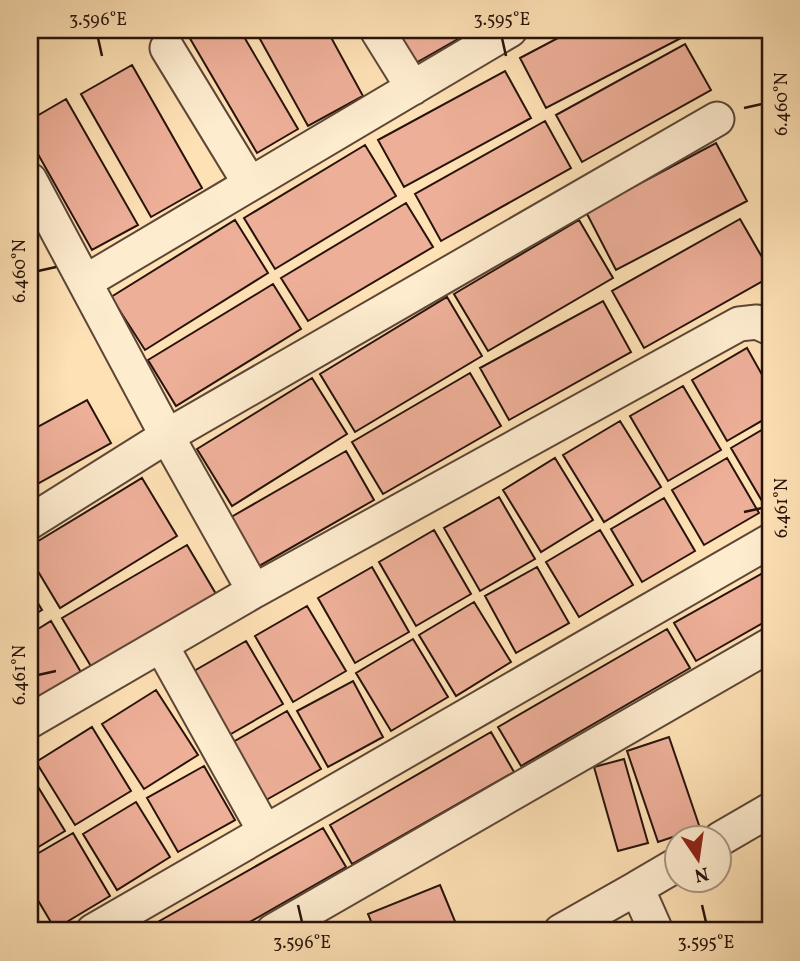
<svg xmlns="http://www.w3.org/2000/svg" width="800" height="961" viewBox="0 0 800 961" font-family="Vollkorn,serif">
  <rect width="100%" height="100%" fill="#fee1b5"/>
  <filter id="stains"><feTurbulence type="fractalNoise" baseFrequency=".00286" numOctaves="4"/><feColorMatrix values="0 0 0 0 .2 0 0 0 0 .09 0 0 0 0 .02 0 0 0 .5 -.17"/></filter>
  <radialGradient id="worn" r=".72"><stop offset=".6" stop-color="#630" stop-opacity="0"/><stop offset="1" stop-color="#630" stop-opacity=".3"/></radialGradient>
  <path fill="#eeaf99" stroke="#27130b" stroke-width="2" d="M 185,30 L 240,30 L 298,129 L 257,153 Z
    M 255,30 L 327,30 L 363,96 L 308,126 Z
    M 394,30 L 462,30 L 465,35 L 414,64 Z
    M 573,30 L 682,30 L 685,36 L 546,108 L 520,58 Z
    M 685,44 L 711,90 L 582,162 L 556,115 Z
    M 132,65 L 202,188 L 151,217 L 81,94 Z
    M 505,71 L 531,118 L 404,187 L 378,140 Z
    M 66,99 L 138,225 L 92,250 L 30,140 L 30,120 Z
    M 545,121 L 571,168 L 441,241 L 415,194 Z
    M 716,143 L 747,201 L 616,270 L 586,212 Z
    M 365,145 L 396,196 L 275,269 L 244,218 Z
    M 406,203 L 433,247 L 308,321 L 281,278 Z
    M 740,219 L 770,271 L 770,277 L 644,348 L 612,291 Z
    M 235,220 L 268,273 L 145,350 L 111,297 Z
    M 579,220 L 613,278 L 488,351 L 454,294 Z
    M 273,284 L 301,329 L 176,406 L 148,360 Z
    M 447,297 L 482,356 L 355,432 L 320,374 Z
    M 603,301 L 631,352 L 509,420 L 480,368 Z
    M 747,348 L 770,389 L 770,416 L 727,441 L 692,380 Z
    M 470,373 L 501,426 L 383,494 L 352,442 Z
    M 312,378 L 347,434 L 232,506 L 197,449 Z
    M 683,386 L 721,450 L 668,481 L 630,416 Z
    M 87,400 L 111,443 L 30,488 L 30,431 Z
    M 620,421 L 661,487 L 604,522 L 563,455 Z
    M 770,425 L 770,506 L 766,508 L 731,448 Z
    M 346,451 L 374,500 L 254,569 L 226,520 Z
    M 555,458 L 593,520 L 541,552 L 503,490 Z
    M 727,458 L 759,513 L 704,545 L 672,490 Z
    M 142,478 L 177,536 L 60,608 L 30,558 L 30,546 Z
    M 499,497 L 535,559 L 480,591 L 444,528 Z
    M 664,498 L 695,551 L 642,582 L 611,529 Z
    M 434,530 L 471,594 L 416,626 L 379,562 Z
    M 600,530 L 633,585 L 579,617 L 546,562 Z
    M 187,545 L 216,594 L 92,668 L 62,618 Z
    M 372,567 L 409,632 L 355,663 L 318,598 Z
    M 537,567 L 569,623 L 516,653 L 485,596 Z
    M 770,569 L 770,619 L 696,661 L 674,623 Z
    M 30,590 L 42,610 L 30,617 Z
    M 474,602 L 511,662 L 456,696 L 419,635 Z
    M 307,606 L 346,671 L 293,702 L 255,636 Z
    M 51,621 L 82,674 L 30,705 L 30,634 Z
    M 667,629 L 690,668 L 521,766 L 498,727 Z
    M 413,639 L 448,697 L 391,731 L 356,673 Z
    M 246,641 L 283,704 L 224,738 L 187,675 Z
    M 353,681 L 383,737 L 328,767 L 297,711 Z
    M 156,690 L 198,755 L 144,789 L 102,724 Z
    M 287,711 L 321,769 L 259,804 L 226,746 Z
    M 92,727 L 131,791 L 75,825 L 36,762 Z
    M 491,732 L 514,772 L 352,864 L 330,825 Z
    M 669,737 L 700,828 L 658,842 L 627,751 Z
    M 624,759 L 648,843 L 618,851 L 594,767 Z
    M 204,766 L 235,820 L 178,852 L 147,798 Z
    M 32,777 L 65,831 L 30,852 L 30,778 Z
    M 136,802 L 170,857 L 117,890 L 83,834 Z
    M 323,828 L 346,867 L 234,931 L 161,931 L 156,923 Z
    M 73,833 L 110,896 L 55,929 L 30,887 L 30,858 Z
    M 440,885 L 459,931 L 375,931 L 368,914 Z"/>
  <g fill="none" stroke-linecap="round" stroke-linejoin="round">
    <g stroke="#5d4636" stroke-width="37">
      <path id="minor" d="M 377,30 L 413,88
        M 167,48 L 250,184
        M 30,180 L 167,436 L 30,522
        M 85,282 L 510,30
        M 254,591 L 739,324 L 757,322 L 770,328
        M 161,645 L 264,830
        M 30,721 L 254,591 L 167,436 L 717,119
        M 720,839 L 770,810
        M 637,888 L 678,864
        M 93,931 L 770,541
        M 273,931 L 770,645
        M 561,931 L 637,888 L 656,931"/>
    </g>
    <use href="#minor" stroke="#feeccf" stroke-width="33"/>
  </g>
  <path fill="none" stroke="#27130b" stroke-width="2.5" d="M 98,38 L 102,56M 502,38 L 506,56M 744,108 L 762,104M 38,271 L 56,267M 744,512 L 762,508M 38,675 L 56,671M 298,905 L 302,922M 702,905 L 706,922"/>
  <rect width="800" height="961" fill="none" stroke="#fee1b5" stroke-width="77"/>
  <g transform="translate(698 859) rotate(167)"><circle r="33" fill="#feeccf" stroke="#a89581" stroke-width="2"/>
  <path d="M0-5L12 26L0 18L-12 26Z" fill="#8f2418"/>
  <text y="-10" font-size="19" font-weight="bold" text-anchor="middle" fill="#27130b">N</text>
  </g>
  <rect x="38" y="38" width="724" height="884" fill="none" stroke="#27130b" stroke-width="2.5"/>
  <g font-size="18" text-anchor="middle" fill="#27130b">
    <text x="98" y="25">3.596°E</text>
    <text x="502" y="25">3.595°E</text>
    <text transform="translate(781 104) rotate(-90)" y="6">6.460°N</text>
    <text transform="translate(19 271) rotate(-90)" y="6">6.460°N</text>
    <text transform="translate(781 508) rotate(-90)" y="6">6.461°N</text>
    <text transform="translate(19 675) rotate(-90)" y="6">6.461°N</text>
    <text x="302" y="948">3.596°E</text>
    <text x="706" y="948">3.595°E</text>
  </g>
  <rect width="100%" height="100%" filter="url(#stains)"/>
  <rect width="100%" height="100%" fill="url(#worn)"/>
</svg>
